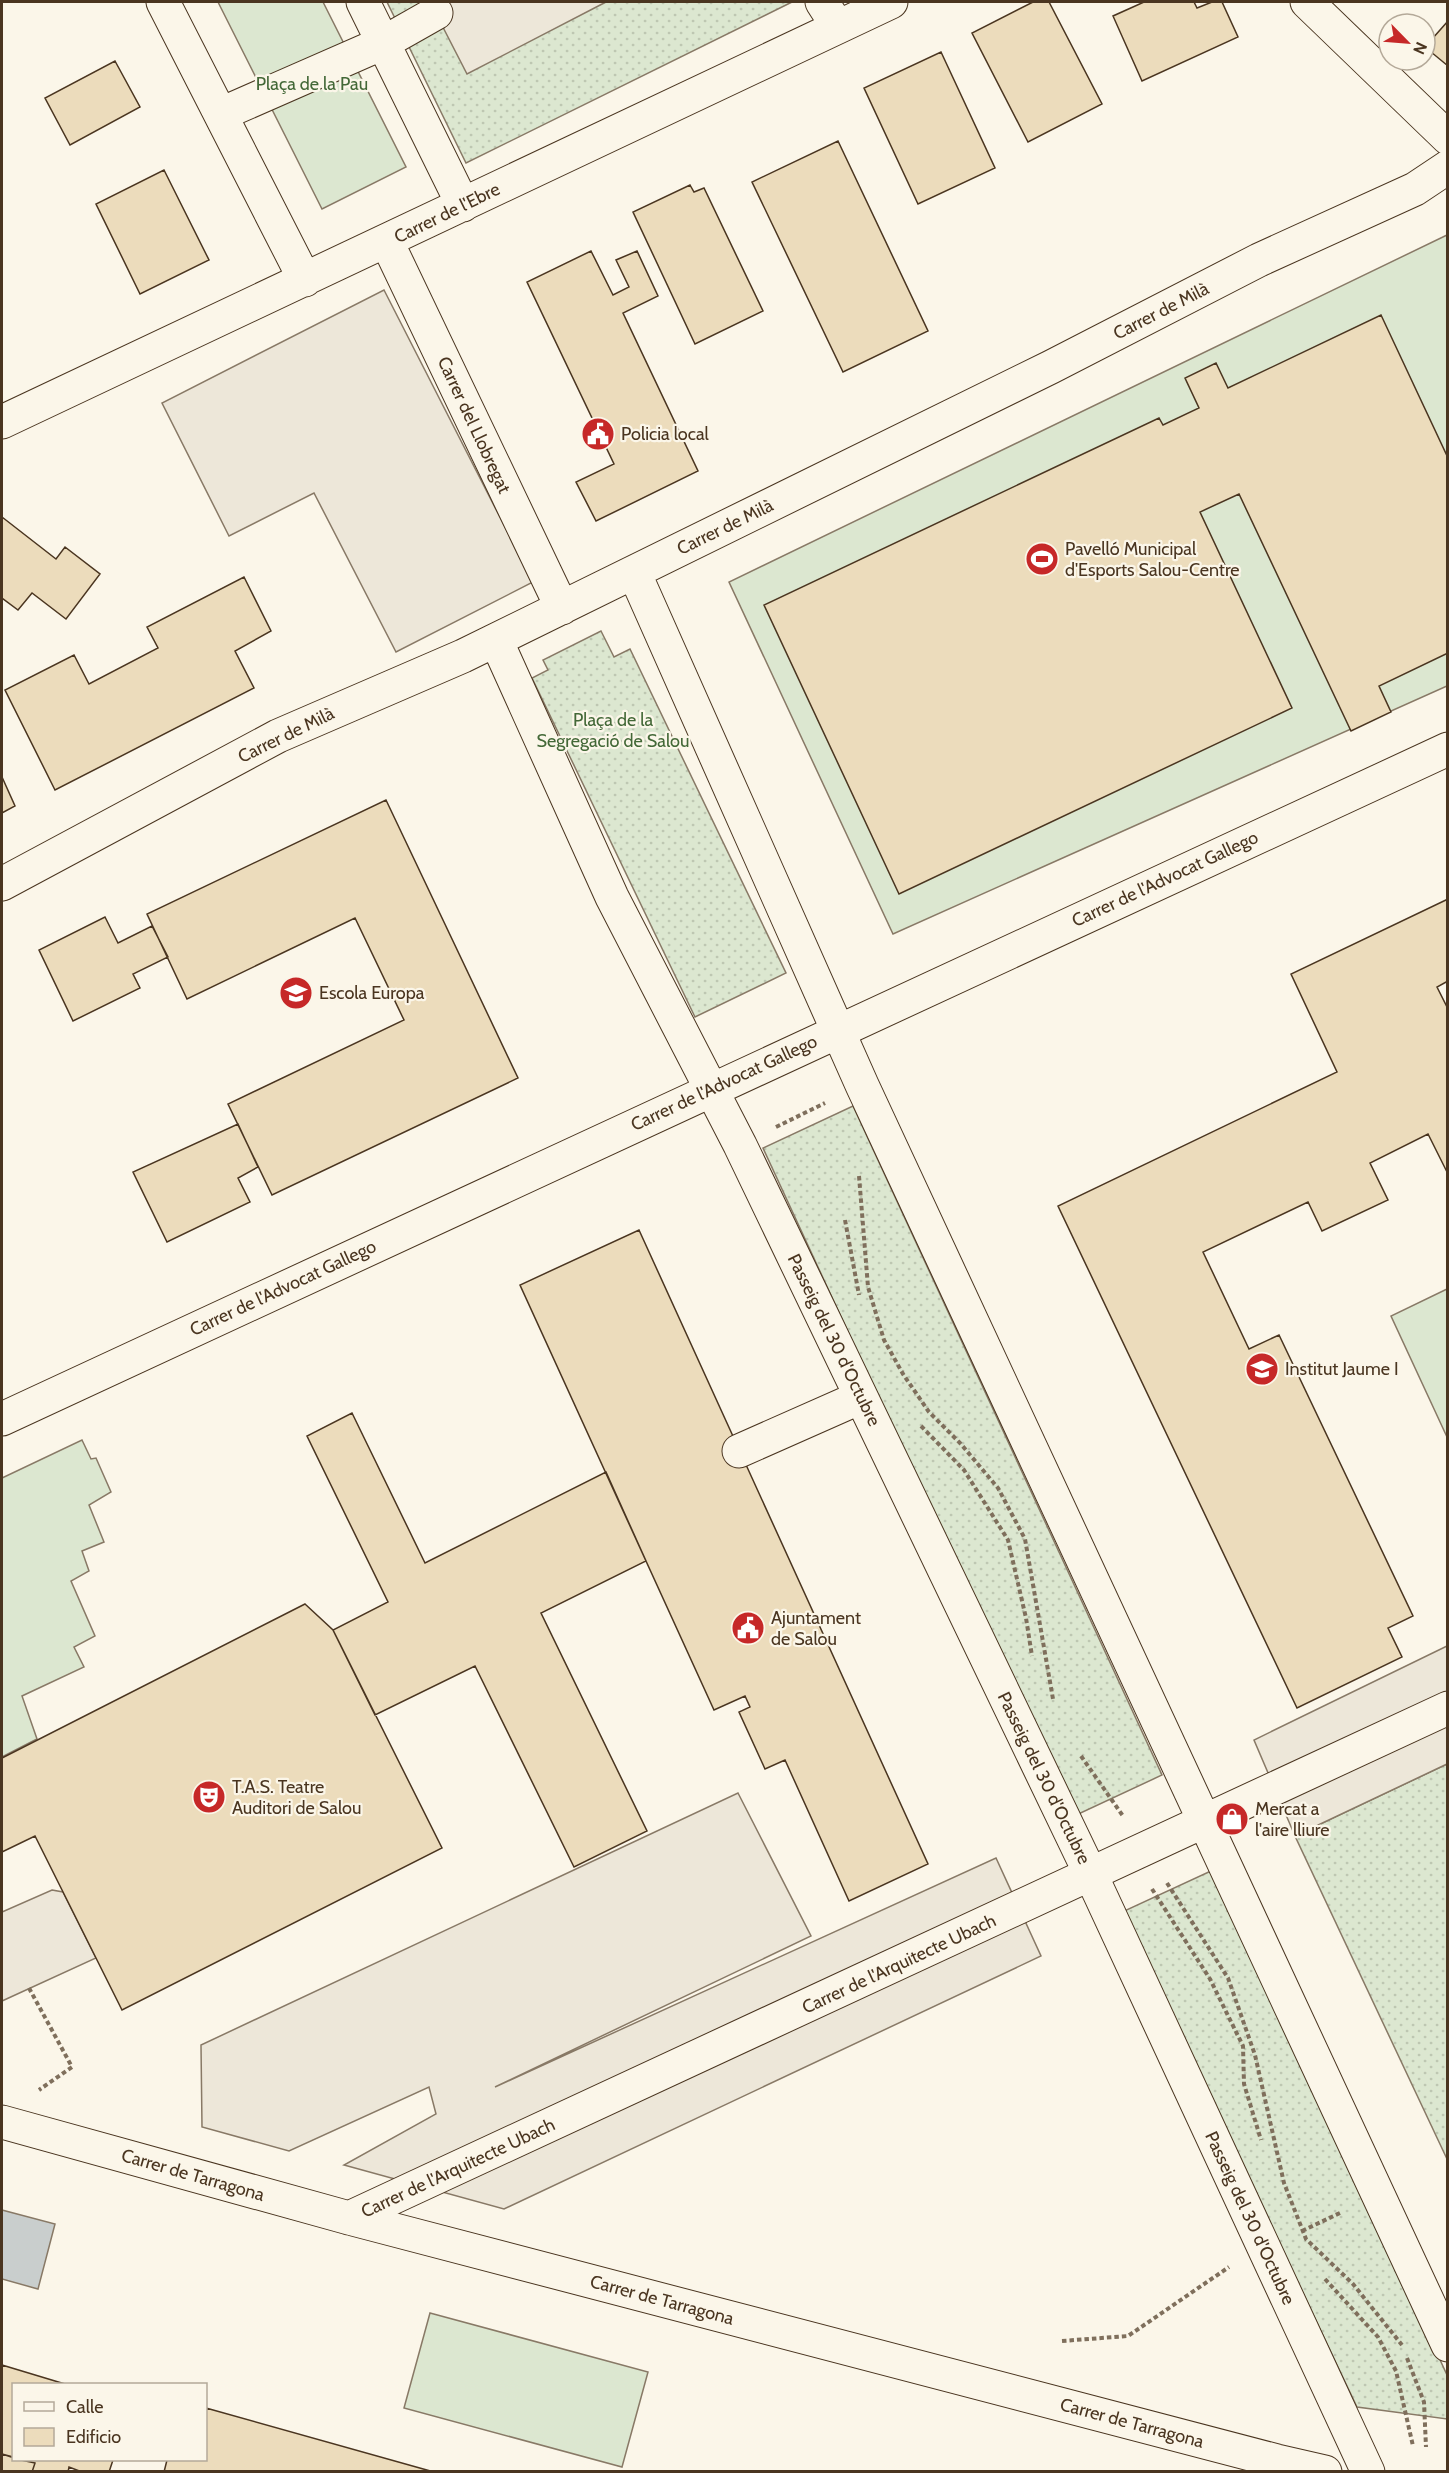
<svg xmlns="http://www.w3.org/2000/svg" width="1449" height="2473" viewBox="0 0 1449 2473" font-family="Cabin,sans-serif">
  <defs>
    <pattern id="grass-dots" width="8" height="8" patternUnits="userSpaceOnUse" patternTransform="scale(1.5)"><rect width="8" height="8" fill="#dce7d0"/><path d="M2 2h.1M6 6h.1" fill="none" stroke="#bec7b2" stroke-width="1.8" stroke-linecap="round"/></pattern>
  </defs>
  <rect width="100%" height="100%" fill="#fbf6e9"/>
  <path fill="url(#grass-dots)" stroke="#887966" stroke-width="1.5" d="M 387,2 L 792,2 L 466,163 Z
    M 601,631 L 614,657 L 630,649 L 786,973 L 695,1017 L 532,678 L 548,670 L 543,660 Z
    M 853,1106 L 1162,1775 L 1072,1817 L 763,1148 Z
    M 1447,1764 L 1447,2159 L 1295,1836 Z
    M 1213,1870 L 1447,2375 L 1447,2419 L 1357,2407 L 1122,1912 Z"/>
  <path fill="#dce7d0" stroke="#887966" stroke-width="1.5" d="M 218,2 L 323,2 L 406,167 L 322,209 Z
    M 1447,235 L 1447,686 L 893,934 L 729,582 Z
    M 1447,1289 L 1447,1437 L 1391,1316 Z
    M 82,1440 L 91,1459 L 96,1458 L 111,1492 L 89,1505 L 104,1542 L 82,1551 L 89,1571 L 71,1581 L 95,1636 L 74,1647 L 84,1667 L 22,1696 L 37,1739 L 2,1757 L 2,1478 Z
    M 430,2313 L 648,2372 L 622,2467 L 404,2408 Z"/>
  <path fill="#ede7d9" stroke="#887966" stroke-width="1.5" d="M 430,2 L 606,2 L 467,74 Z
    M 384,290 L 533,582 L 396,652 L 314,493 L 229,536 L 162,403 Z
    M 1447,1646 L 1447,1764 L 1295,1836 L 1254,1740 Z
    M 738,1793 L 811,1936 L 495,2087 L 996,1858 L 1041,1956 L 504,2209 L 344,2165 L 436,2114 L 429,2087 L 289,2151 L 202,2127 L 201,2045 Z
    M 52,1890 L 63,1892 L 96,1958 L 2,2001 L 2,1912 Z"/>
  <path fill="#c9cecd" stroke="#887966" stroke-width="1.5" d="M 2,2210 L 55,2224 L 38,2289 L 2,2279 Z"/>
  <path fill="#ecdcbc" stroke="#4a3520" stroke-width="1.5" d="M 1033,2 L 1049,2 L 1102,104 L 1028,142 L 972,33 Z
    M 1144,2 L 1194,2 L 1197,8 L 1212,2 L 1222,2 L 1238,37 L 1142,81 L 1113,16 Z
    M 1448,21 L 1448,66 L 1425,47 Z
    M 941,52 L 995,168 L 918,204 L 864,88 Z
    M 115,61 L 140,107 L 70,145 L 45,98 Z
    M 838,141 L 928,331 L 843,372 L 752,182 Z
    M 164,170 L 209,260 L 140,294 L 96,204 Z
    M 690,185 L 694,192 L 704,188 L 763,311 L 695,344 L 633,212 Z
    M 591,251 L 613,295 L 629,287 L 616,260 L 637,251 L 658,296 L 623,313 L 698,471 L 596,521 L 576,482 L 614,464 L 527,282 Z
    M 1381,315 L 1448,458 L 1448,653 L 1379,686 L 1391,712 L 1351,731 L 1239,494 L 1200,512 L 1292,708 L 899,894 L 764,605 L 1159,418 L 1163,425 L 1199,408 L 1185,378 L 1216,363 L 1228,388 Z
    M 2,517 L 56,559 L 65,547 L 100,574 L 66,619 L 32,593 L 18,610 L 2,598 Z
    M 244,577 L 271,631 L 235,651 L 254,688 L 55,790 L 5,690 L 74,655 L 89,684 L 158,648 L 147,627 Z
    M 2,777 L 15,806 L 2,813 Z
    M 386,800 L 518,1078 L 272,1195 L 228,1104 L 404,1020 L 355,918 L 187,999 L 147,914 Z
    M 1448,899 L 1448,981 L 1437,987 L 1448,1009 L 1448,1174 L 1428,1134 L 1370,1163 L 1388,1200 L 1322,1231 L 1308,1202 L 1203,1252 L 1249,1349 L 1279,1335 L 1413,1616 L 1388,1628 L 1402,1657 L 1297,1708 L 1058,1206 L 1337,1072 L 1291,974 Z
    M 105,917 L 118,943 L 152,926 L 168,957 L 133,974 L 140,988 L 73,1021 L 39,950 Z
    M 238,1124 L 258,1167 L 238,1178 L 250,1202 L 167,1242 L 133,1172 Z
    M 639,1230 L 928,1864 L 849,1901 L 785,1760 L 765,1769 L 739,1712 L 750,1707 L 745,1696 L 714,1710 L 520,1285 Z
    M 352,1413 L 425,1563 L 606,1472 L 646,1561 L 541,1613 L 647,1831 L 574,1867 L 475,1666 L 375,1715 L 333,1630 L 388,1602 L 307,1436 Z
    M 305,1604 L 333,1630 L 442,1848 L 122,2010 L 35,1836 L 2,1852 L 2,1758 Z
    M 2,2365 L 65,2384 L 14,2384 L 14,2458 L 2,2454 Z
    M 206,2408 L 434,2472 L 164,2472 L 167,2460 L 206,2460 Z
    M 2,2454 L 35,2463 L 32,2472 L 2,2472 Z
    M 21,2460 L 113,2460 L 109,2472 L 82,2472 L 69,2467 L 68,2472 L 32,2472 L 35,2463 Z"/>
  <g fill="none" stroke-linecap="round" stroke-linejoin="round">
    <g stroke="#4a3520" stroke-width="35">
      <path id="minor" d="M 163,2 L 305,280
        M 363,2 L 463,205
        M 822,2 L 838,27
        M 1307,2 L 1448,138
        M 221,114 L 383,43 L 436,13
        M 387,242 L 562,608
        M 2,422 L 891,2
        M 634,572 L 862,1085 L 1448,2345
        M 496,640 L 612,897 L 740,1145 L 1091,1875 L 1368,2472
        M 2,884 L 278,736 L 463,656 L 1051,367 L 1259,260 L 1415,189 L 1448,167
        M 2,1419 L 1448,749
        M 739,1451 L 861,1397
        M 2,2122 L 349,2218 L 1277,2461 L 1325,2472
        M 349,2218 L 1448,1708"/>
    </g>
    <path stroke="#7f6f5c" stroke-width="4" stroke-dasharray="4.5 3" stroke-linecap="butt" d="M 776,1127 L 825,1103
      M 859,1176 L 868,1287 L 884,1340 L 903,1374 L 929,1412 L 960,1443 L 998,1488 L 1025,1539 L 1053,1699
      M 845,1220 L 859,1295
      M 921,1426 L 964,1470 L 1008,1540 L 1026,1618 L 1032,1656
      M 1081,1756 L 1123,1816
      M 1167,1883 L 1228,1978 L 1255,2055 L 1284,2183 L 1306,2239 L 1353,2284 L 1402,2345
      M 1152,1889 L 1210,1979 L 1243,2046 L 1244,2084 L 1261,2140
      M 29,1988 L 72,2067 L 39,2090
      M 1302,2231 L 1342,2212
      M 1325,2279 L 1378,2337 L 1396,2371 L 1413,2446
      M 1062,2341 L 1128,2336 L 1229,2267
      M 1407,2358 L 1424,2402 L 1426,2447"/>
    <use href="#minor" stroke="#fbf6e9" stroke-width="33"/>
  </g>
  <defs>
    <g id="civic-disc" transform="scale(1.725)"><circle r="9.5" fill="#c62828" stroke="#fbf6e9"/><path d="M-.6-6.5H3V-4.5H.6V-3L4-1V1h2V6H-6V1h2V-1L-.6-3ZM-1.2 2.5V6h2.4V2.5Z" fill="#fff"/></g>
    <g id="stadium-disc" transform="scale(1.725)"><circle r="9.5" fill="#c62828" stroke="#fbf6e9"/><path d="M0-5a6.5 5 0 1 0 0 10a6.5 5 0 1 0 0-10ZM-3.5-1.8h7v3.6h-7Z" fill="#fff"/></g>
    <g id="school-disc" transform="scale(1.725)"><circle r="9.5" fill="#c62828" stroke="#fbf6e9"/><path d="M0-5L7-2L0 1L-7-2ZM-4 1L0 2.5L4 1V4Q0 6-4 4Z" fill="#fff"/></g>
    <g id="theatre-disc" transform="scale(1.725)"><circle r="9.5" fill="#c62828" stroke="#fbf6e9"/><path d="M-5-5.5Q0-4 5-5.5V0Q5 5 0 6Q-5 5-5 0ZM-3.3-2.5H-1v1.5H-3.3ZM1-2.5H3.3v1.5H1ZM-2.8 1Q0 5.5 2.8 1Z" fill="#fff"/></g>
    <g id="shop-disc" transform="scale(1.725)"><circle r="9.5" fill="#c62828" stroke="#fbf6e9"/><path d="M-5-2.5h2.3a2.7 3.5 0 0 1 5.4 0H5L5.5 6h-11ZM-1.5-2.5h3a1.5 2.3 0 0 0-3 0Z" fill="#fff"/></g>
  </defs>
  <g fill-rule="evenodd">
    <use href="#civic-disc" x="598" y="434"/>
    <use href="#stadium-disc" x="1042" y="559"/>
    <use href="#school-disc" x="296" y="993"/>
    <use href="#school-disc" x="1262" y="1369"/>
    <use href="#civic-disc" x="748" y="1628"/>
    <use href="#theatre-disc" x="209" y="1797"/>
    <use href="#shop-disc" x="1232" y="1819"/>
  </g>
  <g text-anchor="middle" stroke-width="4.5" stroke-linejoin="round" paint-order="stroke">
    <g font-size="18" fill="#436837" stroke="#fbf6e9">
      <text x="312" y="90">Plaça de la Pau</text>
      <text x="613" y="726">Plaça de la<tspan x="613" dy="21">Segregació de Salou</tspan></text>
    </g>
    <g font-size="18" fill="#4a3520" stroke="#fbf6e9">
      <text transform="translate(447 213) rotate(-26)" y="6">Carrer de l'Ebre</text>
      <text transform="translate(1161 311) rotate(-27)" y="6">Carrer de Milà</text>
      <text transform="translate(474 425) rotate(65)" y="6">Carrer del Llobregat</text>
      <text transform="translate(725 527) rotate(-26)" y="6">Carrer de Milà</text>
      <text transform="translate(286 735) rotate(-26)" y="6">Carrer de Milà</text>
      <text transform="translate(1165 879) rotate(-25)" y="6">Carrer de l'Advocat Gallego</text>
      <text transform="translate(724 1083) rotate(-25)" y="6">Carrer de l'Advocat Gallego</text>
      <text transform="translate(283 1288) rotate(-25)" y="6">Carrer de l'Advocat Gallego</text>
      <text transform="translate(834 1340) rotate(64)" y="6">Passeig del 30 d'Octubre</text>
      <text transform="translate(1044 1778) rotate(64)" y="6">Passeig del 30 d'Octubre</text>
      <text transform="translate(899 1964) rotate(-25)" y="6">Carrer de l'Arquitecte Ubach</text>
      <text transform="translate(458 2168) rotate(-25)" y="6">Carrer de l'Arquitecte Ubach</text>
      <text transform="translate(193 2175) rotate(16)" y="6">Carrer de Tarragona</text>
      <text transform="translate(1250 2218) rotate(65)" y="6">Passeig del 30 d'Octubre</text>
      <text transform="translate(662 2300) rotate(15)" y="6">Carrer de Tarragona</text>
      <text transform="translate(1132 2423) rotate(15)" y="6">Carrer de Tarragona</text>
    </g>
    <g font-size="18" fill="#4a3520" stroke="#fbf6e9" text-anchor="start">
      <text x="621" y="440">Policia local</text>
      <text x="1065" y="555">Pavelló Municipal<tspan x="1065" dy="21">d'Esports Salou-Centre</tspan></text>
      <text x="319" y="999">Escola Europa</text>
      <text x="1285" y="1375">Institut Jaume I</text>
      <text x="771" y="1624">Ajuntament<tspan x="771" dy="21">de Salou</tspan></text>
      <text x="232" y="1793">T.A.S. Teatre<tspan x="232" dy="21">Auditori de Salou</tspan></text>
      <text x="1255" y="1815">Mercat a<tspan x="1255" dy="21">l'aire lliure</tspan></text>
    </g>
  </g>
  <rect width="1449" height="2473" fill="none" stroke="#4a3520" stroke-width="6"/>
  <rect x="12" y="2383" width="195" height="78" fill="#fbf6e9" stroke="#b4a999" stroke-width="1.5"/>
  <rect x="24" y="2402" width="30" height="9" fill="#fbf6e9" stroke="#b4a999" stroke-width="1.5"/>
  <text x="66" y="2413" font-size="18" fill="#4a3520">Calle</text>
  <rect x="24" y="2428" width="30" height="18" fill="#ecdcbc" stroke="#b4a999" stroke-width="1.5"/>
  <text x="66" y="2443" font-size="18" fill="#4a3520">Edificio</text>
  <g transform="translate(1407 42) rotate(115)"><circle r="28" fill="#fbf6e9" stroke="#b4a999" stroke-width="1.5"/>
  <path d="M0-4.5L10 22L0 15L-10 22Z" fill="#c62828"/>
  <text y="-9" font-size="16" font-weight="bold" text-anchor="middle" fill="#4a3520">N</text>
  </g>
</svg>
